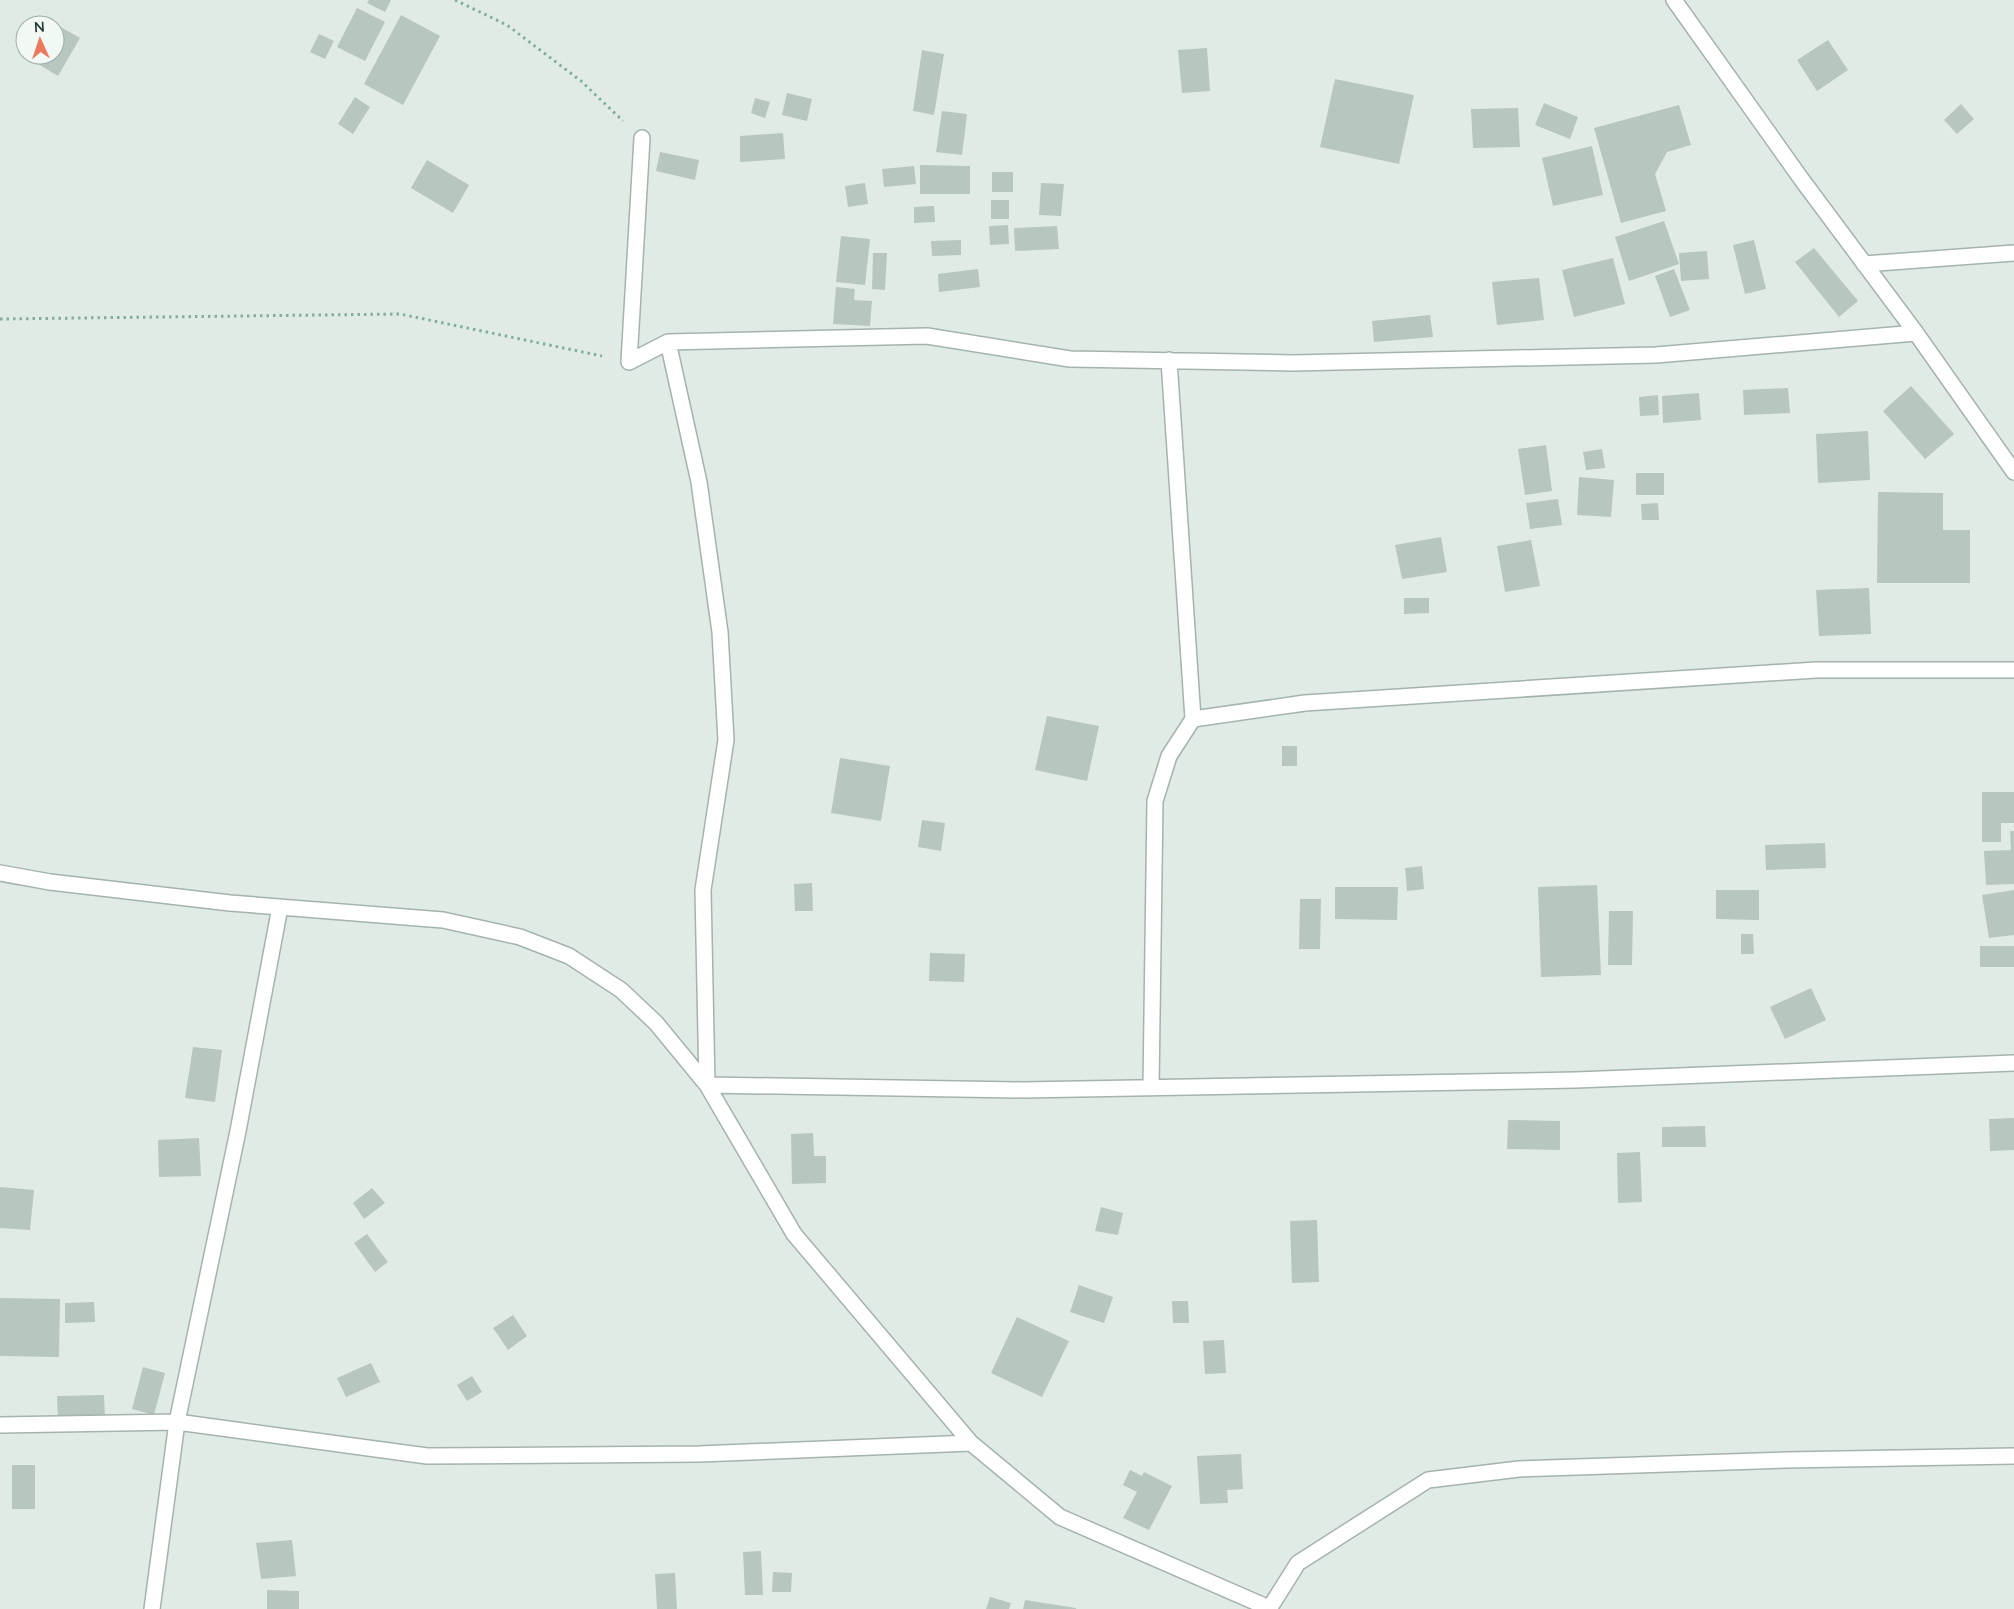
<svg xmlns="http://www.w3.org/2000/svg" width="2014" height="1609" viewBox="0 0 2014 1609" font-family="Lato,sans-serif">
  <rect width="100%" height="100%" fill="#e1ebe6"/>
  <path fill="#b7c6bf" d="M 369,0 L 391,0 L 385,12 L 367,3 Z
    M 357,8 L 385,22 L 365,61 L 337,47 Z
    M 401,15 L 440,36 L 403,105 L 364,84 Z
    M 50,21 L 80,38 L 58,76 L 28,58 L 29,55 L 55,55 L 55,25 L 48,25 Z
    M 319,34 L 334,41 L 325,59 L 310,52 Z
    M 1828,40 L 1848,70 L 1817,91 L 1797,60 Z
    M 1207,48 L 1210,91 L 1182,93 L 1178,50 Z
    M 922,50 L 944,54 L 934,115 L 913,111 Z
    M 1335,79 L 1414,95 L 1399,164 L 1320,147 Z
    M 787,93 L 812,99 L 807,121 L 782,115 Z
    M 355,97 L 370,107 L 353,134 L 338,124 Z
    M 755,98 L 770,102 L 765,118 L 751,113 Z
    M 1544,103 L 1578,117 L 1570,139 L 1535,125 Z
    M 1961,104 L 1974,119 L 1957,134 L 1944,120 Z
    M 1679,105 L 1691,145 L 1667,152 L 1655,174 L 1666,211 L 1621,223 L 1594,128 Z
    M 1518,108 L 1520,147 L 1473,148 L 1471,109 Z
    M 942,111 L 967,114 L 962,155 L 936,152 Z
    M 783,133 L 785,159 L 740,162 L 740,136 Z
    M 1592,146 L 1603,195 L 1553,206 L 1542,158 Z
    M 660,152 L 699,160 L 695,180 L 656,171 Z
    M 427,160 L 469,185 L 453,213 L 411,188 Z
    M 920,165 L 970,166 L 970,194 L 920,194 Z
    M 914,166 L 916,184 L 884,187 L 882,169 Z
    M 992,172 L 1013,172 L 1013,192 L 992,192 Z
    M 865,183 L 868,204 L 848,207 L 845,186 Z
    M 1041,183 L 1064,184 L 1061,216 L 1039,215 Z
    M 991,200 L 1009,200 L 1009,219 L 991,219 Z
    M 934,206 L 935,222 L 914,223 L 914,207 Z
    M 1664,221 L 1679,264 L 1629,281 L 1615,237 Z
    M 1008,225 L 1009,244 L 990,245 L 989,226 Z
    M 1057,226 L 1059,249 L 1015,251 L 1014,228 Z
    M 841,236 L 870,239 L 865,285 L 836,282 Z
    M 961,240 L 961,255 L 932,256 L 931,241 Z
    M 1754,240 L 1766,289 L 1745,294 L 1733,245 Z
    M 1814,248 L 1858,301 L 1839,317 L 1795,262 Z
    M 1707,251 L 1709,279 L 1681,281 L 1679,253 Z
    M 873,253 L 887,253 L 885,290 L 872,289 Z
    M 1613,258 L 1625,304 L 1574,317 L 1562,270 Z
    M 978,269 L 980,287 L 939,292 L 938,274 Z
    M 1674,269 L 1690,310 L 1670,317 L 1655,276 Z
    M 1539,278 L 1544,320 L 1497,325 L 1492,282 Z
    M 836,287 L 855,289 L 854,300 L 872,301 L 870,326 L 833,324 Z
    M 1430,315 L 1433,337 L 1374,342 L 1372,321 Z
    M 1911,386 L 1954,434 L 1925,459 L 1883,411 Z
    M 1788,388 L 1790,413 L 1744,415 L 1743,390 Z
    M 1699,393 L 1701,420 L 1663,423 L 1662,396 Z
    M 1658,395 L 1659,415 L 1640,416 L 1639,397 Z
    M 1868,431 L 1870,480 L 1818,483 L 1816,434 Z
    M 1546,445 L 1552,491 L 1525,495 L 1518,449 Z
    M 1602,449 L 1605,468 L 1586,470 L 1583,452 Z
    M 1636,473 L 1664,473 L 1664,495 L 1636,495 Z
    M 1579,477 L 1614,480 L 1611,517 L 1577,515 Z
    M 1878,492 L 1943,493 L 1943,530 L 1970,530 L 1970,583 L 1877,583 Z
    M 1558,499 L 1562,525 L 1530,529 L 1526,503 Z
    M 1658,503 L 1659,520 L 1642,520 L 1641,504 Z
    M 1441,537 L 1447,572 L 1402,579 L 1395,545 Z
    M 1531,540 L 1540,586 L 1505,592 L 1497,546 Z
    M 1869,588 L 1871,634 L 1819,636 L 1816,590 Z
    M 1404,598 L 1429,598 L 1429,613 L 1404,614 Z
    M 1047,716 L 1099,726 L 1087,781 L 1035,770 Z
    M 1282,746 L 1297,746 L 1297,766 L 1282,766 Z
    M 840,758 L 890,766 L 881,821 L 831,813 Z
    M 1982,792 L 2014,792 L 2014,823 L 2001,823 L 2001,842 L 1982,842 Z
    M 922,820 L 945,823 L 941,851 L 918,847 Z
    M 2010,831 L 2014,831 L 2014,884 L 1986,885 L 1984,851 L 2011,850 Z
    M 1825,843 L 1826,868 L 1766,870 L 1765,845 Z
    M 1422,866 L 1424,889 L 1407,891 L 1405,868 Z
    M 812,883 L 813,911 L 795,911 L 794,884 Z
    M 1597,885 L 1601,975 L 1541,977 L 1538,887 Z
    M 1335,887 L 1398,887 L 1397,920 L 1335,919 Z
    M 1716,890 L 1759,890 L 1759,920 L 1716,919 Z
    M 2014,890 L 2014,935 L 1989,938 L 1982,895 Z
    M 1300,899 L 1321,899 L 1320,949 L 1299,949 Z
    M 1609,911 L 1633,911 L 1632,965 L 1608,965 Z
    M 1741,934 L 1753,934 L 1754,954 L 1741,954 Z
    M 1980,946 L 2014,946 L 2014,967 L 1980,967 Z
    M 930,953 L 965,954 L 964,982 L 929,981 Z
    M 1811,988 L 1826,1020 L 1785,1039 L 1770,1007 Z
    M 193,1047 L 222,1050 L 215,1102 L 185,1098 Z
    M 2014,1118 L 2014,1150 L 1990,1151 L 1989,1119 Z
    M 1508,1120 L 1560,1121 L 1560,1150 L 1507,1149 Z
    M 1705,1126 L 1706,1147 L 1662,1147 L 1662,1127 Z
    M 813,1133 L 814,1156 L 826,1156 L 826,1183 L 792,1184 L 791,1134 Z
    M 199,1138 L 201,1176 L 159,1177 L 158,1140 Z
    M 1640,1152 L 1642,1202 L 1618,1203 L 1617,1153 Z
    M 0,1187 L 34,1190 L 30,1230 L 0,1228 Z
    M 372,1188 L 385,1203 L 364,1219 L 353,1203 Z
    M 1101,1207 L 1123,1213 L 1118,1235 L 1095,1231 Z
    M 1317,1220 L 1319,1282 L 1292,1283 L 1290,1221 Z
    M 367,1234 L 388,1262 L 375,1272 L 354,1243 Z
    M 1079,1285 L 1113,1297 L 1104,1323 L 1070,1312 Z
    M 0,1298 L 60,1299 L 59,1357 L 0,1356 Z
    M 1172,1301 L 1188,1301 L 1189,1323 L 1173,1323 Z
    M 94,1302 L 95,1322 L 65,1323 L 65,1303 Z
    M 513,1315 L 527,1336 L 508,1350 L 493,1328 Z
    M 1017,1317 L 1069,1341 L 1042,1397 L 991,1373 Z
    M 1224,1340 L 1226,1373 L 1205,1374 L 1203,1341 Z
    M 371,1363 L 380,1382 L 346,1397 L 337,1378 Z
    M 143,1367 L 165,1373 L 154,1415 L 132,1409 Z
    M 472,1376 L 482,1392 L 467,1401 L 457,1385 Z
    M 104,1395 L 105,1418 L 58,1420 L 57,1396 Z
    M 1241,1454 L 1243,1489 L 1227,1490 L 1228,1503 L 1200,1504 L 1197,1456 Z
    M 12,1465 L 35,1465 L 35,1509 L 12,1509 Z
    M 1130,1470 L 1142,1476 L 1144,1472 L 1172,1486 L 1149,1530 L 1123,1518 L 1137,1492 L 1123,1485 Z
    M 292,1540 L 296,1576 L 261,1579 L 256,1543 Z
    M 761,1551 L 763,1595 L 745,1595 L 743,1552 Z
    M 773,1572 L 792,1573 L 791,1592 L 772,1592 Z
    M 675,1573 L 677,1609 L 657,1609 L 655,1574 Z
    M 267,1590 L 299,1591 L 299,1609 L 267,1609 Z
    M 990,1597 L 1011,1603 L 1009,1609 L 986,1609 Z
    M 1025,1600 L 1076,1608 L 1076,1609 L 1023,1609 Z"/>
  <g fill="none" stroke-linecap="round" stroke-linejoin="round">
    <g stroke="#a4b3ad" stroke-width="18">
      <path id="minor" d="M 1674,0 L 1802,180 L 1916,333 L 2014,472
        M 642,138 L 629,362 L 668,342 L 699,482 L 720,632 L 726,740 L 703,890 L 707,1085
        M 1864,264 L 2014,253
        M 668,342 L 927,336 L 1070,359 L 1293,363 L 1656,355 L 1916,333
        M 1193,719 L 1305,703 L 1816,670 L 2014,670
        M 0,873 L 50,882 L 230,903 L 443,920 L 520,937 L 569,956 L 621,990 L 656,1023 L 707,1085 L 794,1234 L 971,1443 L 1060,1517 L 1269,1608
        M 707,1085 L 1024,1090 L 1576,1080 L 2014,1063
        M 1151,1087 L 1155,801 L 1169,756 L 1193,719 L 1169,360
        M 0,1425 L 177,1422 L 427,1456 L 699,1454 L 971,1443
        M 152,1609 L 177,1422 L 238,1131 L 280,907
        M 1269,1609 L 1298,1563 L 1428,1480 L 1519,1469 L 1786,1460 L 2014,1456"/>
    </g>
    <path stroke="#83ae9d" stroke-width="3" stroke-dasharray="2.5 4" stroke-linecap="butt" d="M 455,0 L 507,25 L 581,81 L 623,121
      M 0,319 L 400,314 L 602,356"/>
    <use href="#minor" stroke="#fff" stroke-width="15"/>
  </g>
  <g transform="translate(40 40) rotate(357)"><circle r="24" fill="#f2f8f4" stroke="#9faca7"/>
  <path d="M0-4L9 19L0 12L-9 19Z" fill="#ec785e"/>
  <text y="-8" font-size="14" font-weight="bold" text-anchor="middle" fill="#223b33">N</text>
  </g>
</svg>
